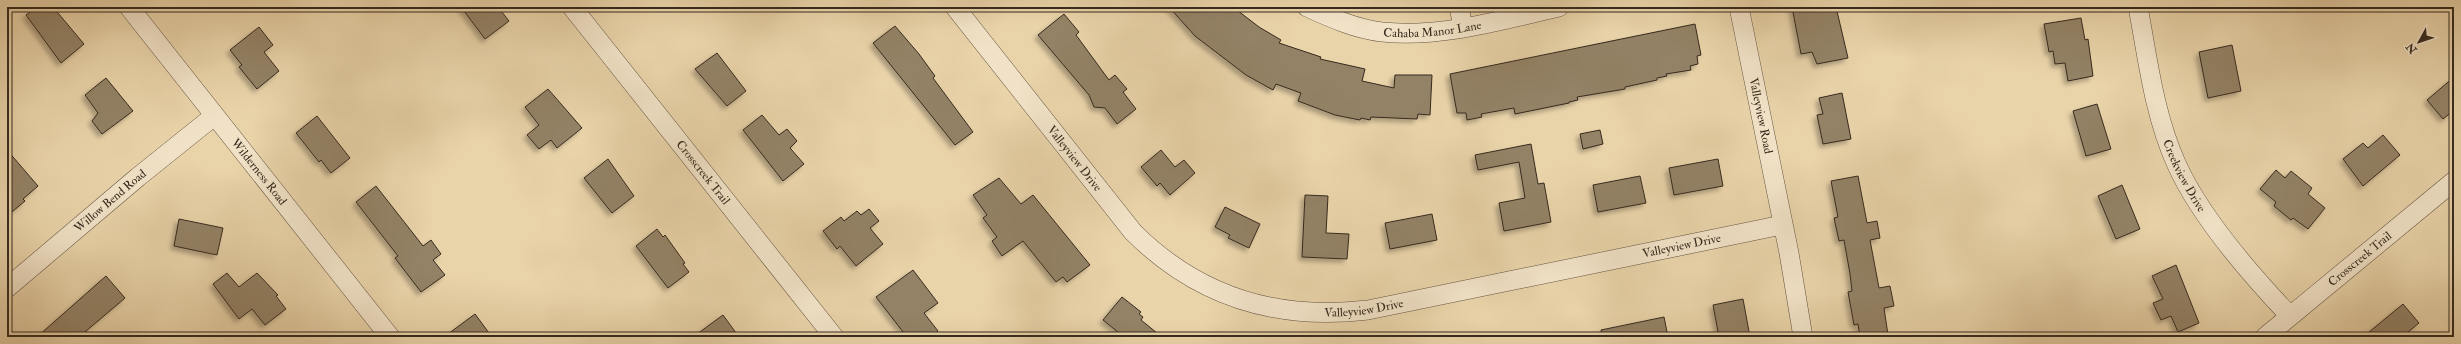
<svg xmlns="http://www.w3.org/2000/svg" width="2461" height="344" viewBox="0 0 2461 344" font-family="'IM FELL Double Pica',serif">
  <defs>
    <filter id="shadow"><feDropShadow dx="-3.5" dy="3.5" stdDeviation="2" flood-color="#0004"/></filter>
  </defs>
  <rect width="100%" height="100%" fill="#e9d3a9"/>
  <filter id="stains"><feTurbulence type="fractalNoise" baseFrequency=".005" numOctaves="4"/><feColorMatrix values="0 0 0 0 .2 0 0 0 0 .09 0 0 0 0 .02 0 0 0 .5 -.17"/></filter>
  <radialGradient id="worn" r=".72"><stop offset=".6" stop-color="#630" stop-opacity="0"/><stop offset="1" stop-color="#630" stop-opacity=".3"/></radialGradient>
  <path fill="#938266" stroke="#362a1e" filter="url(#shadow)" d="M 37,7 L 53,7 L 84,44 L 61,63 L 26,15 Z
    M 461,7 L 498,7 L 509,21 L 485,39 Z
    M 1169,7 L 1233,7 L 1259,27 L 1281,40 L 1279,43 L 1321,57 L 1320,59 L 1365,69 L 1362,81 L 1394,88 L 1395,75 L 1432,75 L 1430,115 L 1418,114 L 1417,119 L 1371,117 L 1370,120 L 1361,118 L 1360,120 L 1335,115 L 1298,101 L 1301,93 L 1276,84 L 1273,90 L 1246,75 L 1195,36 Z
    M 1792,7 L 1836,7 L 1848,58 L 1817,64 L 1812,52 L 1801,54 Z
    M 1064,14 L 1079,32 L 1076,35 L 1109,80 L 1115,75 L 1127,89 L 1123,92 L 1136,109 L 1117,124 L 1105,108 L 1094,107 L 1089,95 L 1038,35 Z
    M 2081,18 L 2085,40 L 2088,39 L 2093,76 L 2068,81 L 2065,63 L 2055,64 L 2053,51 L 2049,52 L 2044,24 Z
    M 1695,24 L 1701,55 L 1697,56 L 1698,64 L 1690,66 L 1691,70 L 1666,74 L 1667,76 L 1657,78 L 1657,80 L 1625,87 L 1625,89 L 1577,97 L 1578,100 L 1569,102 L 1569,103 L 1515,114 L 1514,108 L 1481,114 L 1482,117 L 1467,120 L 1466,113 L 1457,113 L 1450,74 Z
    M 895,26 L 919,54 L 935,76 L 933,78 L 973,132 L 955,145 L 873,43 Z
    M 259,27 L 273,45 L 264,52 L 279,71 L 257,89 L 239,67 L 242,65 L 230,50 Z
    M 2232,45 L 2241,91 L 2208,98 L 2199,52 Z
    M 717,53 L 746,91 L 727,106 L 695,69 Z
    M 2454,77 L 2454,110 L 2443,119 L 2427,100 Z
    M 106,78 L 133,111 L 102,134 L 92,121 L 98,113 L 85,95 Z
    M 548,89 L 582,128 L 557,148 L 551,140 L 539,149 L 527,135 L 539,125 L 525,107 Z
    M 1842,93 L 1851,139 L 1823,144 L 1817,115 L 1823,114 L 1819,98 Z
    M 2097,104 L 2111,149 L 2086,156 L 2073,111 Z
    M 762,115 L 779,135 L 787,129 L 797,141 L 790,148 L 804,164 L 783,181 L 743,130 Z
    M 317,116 L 350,158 L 331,173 L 321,160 L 319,162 L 296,133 Z
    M 1600,130 L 1603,144 L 1583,149 L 1580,134 Z
    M 2383,135 L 2400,155 L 2363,186 L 2343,159 L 2363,143 L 2368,148 Z
    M 1531,144 L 1538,184 L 1544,183 L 1551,222 L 1504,231 L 1499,203 L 1525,198 L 1519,162 L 1478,170 L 1475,155 Z
    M 7,150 L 38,186 L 23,199 L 25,201 L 7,216 Z
    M 1161,150 L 1175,167 L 1184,160 L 1195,173 L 1170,195 L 1160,183 L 1157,186 L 1141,167 Z
    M 608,159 L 634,196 L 612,213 L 584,178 Z
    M 1718,159 L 1723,186 L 1674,195 L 1669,168 Z
    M 2276,170 L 2285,178 L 2291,171 L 2312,188 L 2308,194 L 2325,208 L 2308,229 L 2293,218 L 2291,220 L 2274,206 L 2276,202 L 2260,189 Z
    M 1640,176 L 1646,203 L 1598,212 L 1593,185 Z
    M 1858,176 L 1867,223 L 1877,221 L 1880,238 L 1870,240 L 1879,288 L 1890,286 L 1894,306 L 1884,308 L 1888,335 L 1875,337 L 1860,337 L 1858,324 L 1854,325 L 1848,292 L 1852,291 L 1850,274 L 1844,240 L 1839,241 L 1834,218 L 1838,217 L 1831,181 Z
    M 999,178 L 1021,204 L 1033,195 L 1090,265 L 1067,282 L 1063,277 L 1056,282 L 1023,241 L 1002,256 L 992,241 L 997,237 L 983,218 L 987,215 L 973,195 Z
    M 2122,185 L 2140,229 L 2116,239 L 2098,196 Z
    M 376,186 L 423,246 L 431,240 L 441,254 L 433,260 L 445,275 L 421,292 L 395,258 L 398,256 L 356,202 Z
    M 1305,195 L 1328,196 L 1326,233 L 1349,234 L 1347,259 L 1302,257 Z
    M 1225,207 L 1260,224 L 1249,248 L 1228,238 L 1230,235 L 1215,227 Z
    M 869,209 L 879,221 L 870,228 L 883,244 L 856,266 L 840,246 L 837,249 L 823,231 L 841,217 L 844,221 L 857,211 L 861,215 Z
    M 1432,214 L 1437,240 L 1390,249 L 1385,223 Z
    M 179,219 L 223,228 L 217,255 L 174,246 Z
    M 657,229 L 663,237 L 665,235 L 685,263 L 683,264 L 689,272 L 668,288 L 636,246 Z
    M 2176,265 L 2199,323 L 2178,332 L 2171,316 L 2161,320 L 2153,303 L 2163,299 L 2152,276 Z
    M 913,270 L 938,303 L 924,313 L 938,331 L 930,337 L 907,337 L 876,297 Z
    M 227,273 L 239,287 L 257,273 L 278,295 L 276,296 L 286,309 L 265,325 L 252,309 L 239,319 L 213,284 Z
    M 106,276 L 125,298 L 79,337 L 37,337 Z
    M 1122,297 L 1141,312 L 1139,314 L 1143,317 L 1141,320 L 1162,337 L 1124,337 L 1103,320 Z
    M 1743,299 L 1750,337 L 1719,337 L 1713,305 Z
    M 2403,304 L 2419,323 L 2402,337 L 2363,337 Z
    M 475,314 L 492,337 L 444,337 Z
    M 723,315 L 739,337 L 693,337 Z
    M 1664,317 L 1668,337 L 1602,337 L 1601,330 Z"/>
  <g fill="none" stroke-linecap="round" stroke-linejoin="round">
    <g stroke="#635441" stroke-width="20">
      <g id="minor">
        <path id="s1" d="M 129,7 L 390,337"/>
        <path id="s2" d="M 572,7 L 834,337"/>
        <path id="s3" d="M 955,7 L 1133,232 C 1198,297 1277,321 1368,310 L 1782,225"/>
        <path id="s4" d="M 1307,7 C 1331,18 1356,29 1382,32 C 1442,38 1501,20 1559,7"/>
        <path d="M 1459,7 L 1463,27"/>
        <path id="s5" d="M 1739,7 L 1789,253 L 1803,337"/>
        <path id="s6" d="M 2138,7 C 2148,60 2154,114 2176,163 C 2199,215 2251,275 2290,316"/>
        <path id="s7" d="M 7,288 L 138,177 L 214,116"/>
        <path id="s8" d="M 2265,337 L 2454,181"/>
      </g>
    </g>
    <use href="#minor" stroke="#f1e2c7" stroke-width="19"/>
  </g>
  <g text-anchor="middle" stroke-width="3.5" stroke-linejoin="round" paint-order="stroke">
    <g font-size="12" fill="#362a1e" stroke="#f1e2c7">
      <text dy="4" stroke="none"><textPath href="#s4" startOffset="130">Cahaba Manor Lane</textPath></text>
      <text dy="4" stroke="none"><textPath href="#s5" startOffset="111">Valleyview Road</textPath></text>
      <text dy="4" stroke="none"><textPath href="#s3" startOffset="193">Valleyview Drive</textPath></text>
      <text dy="4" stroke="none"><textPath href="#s1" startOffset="210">Wilderness Road</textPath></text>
      <text dy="4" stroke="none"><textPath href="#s2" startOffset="211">Crosscreek Trail</textPath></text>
      <text dy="4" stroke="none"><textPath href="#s6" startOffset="176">Creekview Drive</textPath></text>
      <text dy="4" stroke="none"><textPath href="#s7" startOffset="135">Willow Bend Road</textPath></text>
      <text dy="4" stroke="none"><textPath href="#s3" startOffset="864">Valleyview Drive</textPath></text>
      <text dy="4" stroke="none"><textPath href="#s8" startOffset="123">Crosscreek Trail</textPath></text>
      <text dy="4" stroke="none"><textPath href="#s3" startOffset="540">Valleyview Drive</textPath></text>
    </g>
  </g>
  <rect width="2461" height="344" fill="none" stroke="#e9d3a9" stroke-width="24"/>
  <rect x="8" y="8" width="2445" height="328" fill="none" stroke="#362a1e" stroke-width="2"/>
  <rect x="12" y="12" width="2437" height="320" fill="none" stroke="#362a1e"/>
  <g transform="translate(2419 42) rotate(230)" stroke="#f1e2c7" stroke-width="3" paint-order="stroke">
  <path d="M0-3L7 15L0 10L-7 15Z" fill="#362a1e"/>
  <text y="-6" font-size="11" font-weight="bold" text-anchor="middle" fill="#362a1e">N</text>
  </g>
  <rect width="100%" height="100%" filter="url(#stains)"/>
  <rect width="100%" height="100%" fill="url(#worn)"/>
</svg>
